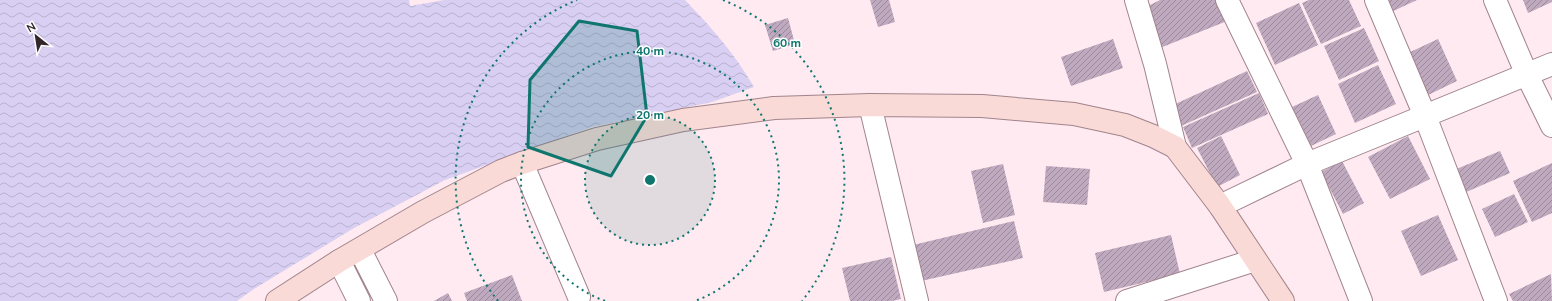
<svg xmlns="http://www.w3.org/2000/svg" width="1552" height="301" viewBox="0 0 1552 301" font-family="'Nunito Sans',sans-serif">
  <defs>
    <pattern id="water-waves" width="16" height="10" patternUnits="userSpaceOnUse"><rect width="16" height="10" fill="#d8cff2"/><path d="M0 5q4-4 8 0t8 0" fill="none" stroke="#bab2d0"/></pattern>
    <pattern id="building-hatch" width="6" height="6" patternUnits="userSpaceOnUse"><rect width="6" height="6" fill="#bfa9be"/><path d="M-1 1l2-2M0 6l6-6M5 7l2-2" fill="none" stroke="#9c899b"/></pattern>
  </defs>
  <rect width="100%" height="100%" fill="#feeaf0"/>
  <path fill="url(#water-waves)" d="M 0,0 L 409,0 L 410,6 L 444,0 L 685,0 C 711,27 735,54 754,87 L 712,102 L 592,127 L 445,180 L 354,228 L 254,289 L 237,301 L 0,301 Z"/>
  <path fill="url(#building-hatch)" d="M 870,0 L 889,0 L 895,22 L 878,27 Z
    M 1160,0 L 1218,0 L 1227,21 L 1160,48 L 1144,8 Z
    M 1309,0 L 1349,0 L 1361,26 L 1321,44 L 1302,3 Z
    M 1383,0 L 1417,0 L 1389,13 Z
    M 1523,0 L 1552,0 L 1552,2 L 1528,13 Z
    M 1299,3 L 1318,45 L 1275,65 L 1256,23 Z
    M 788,18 L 795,44 L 773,51 L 765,25 Z
    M 1364,28 L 1379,61 L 1339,80 L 1324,46 Z
    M 1113,39 L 1123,68 L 1071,86 L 1061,57 Z
    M 1438,39 L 1457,81 L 1426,96 L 1406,54 Z
    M 1378,65 L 1396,104 L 1355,123 L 1338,84 Z
    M 1247,71 L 1257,92 L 1181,126 L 1171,106 Z
    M 1259,93 L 1268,114 L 1192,148 L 1183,127 Z
    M 1318,95 L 1336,134 L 1311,146 L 1292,107 Z
    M 1221,136 L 1240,175 L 1217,187 L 1197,148 Z
    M 1408,136 L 1430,179 L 1390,199 L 1368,157 Z
    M 1500,151 L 1510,173 L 1464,193 L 1454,170 Z
    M 1342,161 L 1364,203 L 1343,214 L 1321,172 Z
    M 1552,163 L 1552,213 L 1532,222 L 1513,181 Z
    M 1003,164 L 1015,215 L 983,223 L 971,171 Z
    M 1046,166 L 1090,169 L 1087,205 L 1043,202 Z
    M 1514,194 L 1528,222 L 1495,237 L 1482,209 Z
    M 1438,215 L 1458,260 L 1421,276 L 1401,231 Z
    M 1014,221 L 1023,258 L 921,281 L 913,245 Z
    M 1171,235 L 1180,274 L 1104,292 L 1095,253 Z
    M 891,257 L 901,299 L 892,301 L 850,301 L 842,268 Z
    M 1551,274 L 1552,301 L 1513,301 L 1509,294 Z
    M 512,275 L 522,301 L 467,301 L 464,293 Z
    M 448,293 L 452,301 L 434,301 Z"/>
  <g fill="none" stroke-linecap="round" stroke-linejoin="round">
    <g stroke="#a1848d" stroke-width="24">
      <path id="street" d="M 1136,0 L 1155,64 L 1175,147
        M 1227,0 L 1307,164 L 1361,301
        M 1376,0 L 1425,116 L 1496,301
        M 1495,0 L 1527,75 L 1552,126
        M 870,105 L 917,301
        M 522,163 L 579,297
        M 1220,206 L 1307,164 L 1552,64
        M 360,250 L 386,301
        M 339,261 L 359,301
        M 1127,301 L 1255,260"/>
    </g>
    <g stroke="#a1848d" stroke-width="24">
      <path id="secondary" d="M 277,301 L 339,261 L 423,212 L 501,171 L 522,163 L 597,139 L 683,120 L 774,108 L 870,105 L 982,106 L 1074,114 L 1125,125 L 1153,136 L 1175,147 L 1220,206 L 1283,301"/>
    </g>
    <use href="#street" stroke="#fff" stroke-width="22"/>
    <use href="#secondary" stroke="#fadad6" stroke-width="22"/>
  </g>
  <path fill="#0f766e" fill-opacity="0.2" stroke="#0f766e" stroke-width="3" stroke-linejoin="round" d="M 579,21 L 637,31 L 647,116 L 611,176 L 528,147 L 530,80 Z"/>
  <circle cx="650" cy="180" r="65" fill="#0f766e" fill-opacity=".12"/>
  <g fill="none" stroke="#0f766e" stroke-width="2" stroke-dasharray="2 4">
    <circle cx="650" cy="180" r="65"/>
    <path d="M605 301A129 129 0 1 1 695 301"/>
    <path d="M498 301A194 194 0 0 1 577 0M723 0A194 194 0 0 1 802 301"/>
  </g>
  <circle cx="650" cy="180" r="6" fill="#0f766e" stroke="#fff" stroke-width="2"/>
  <g font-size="12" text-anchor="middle" font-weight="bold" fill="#0f766e" stroke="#fff" stroke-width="3" stroke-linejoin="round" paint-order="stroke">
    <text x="787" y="47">60 m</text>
    <text x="650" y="55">40 m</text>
    <text x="650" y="119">20 m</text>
  </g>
  <g transform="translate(36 36) rotate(330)" stroke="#ffffff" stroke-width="3" paint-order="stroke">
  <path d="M0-3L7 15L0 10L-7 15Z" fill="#32262a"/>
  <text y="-6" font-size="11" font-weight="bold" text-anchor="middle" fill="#32262a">N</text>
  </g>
</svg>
